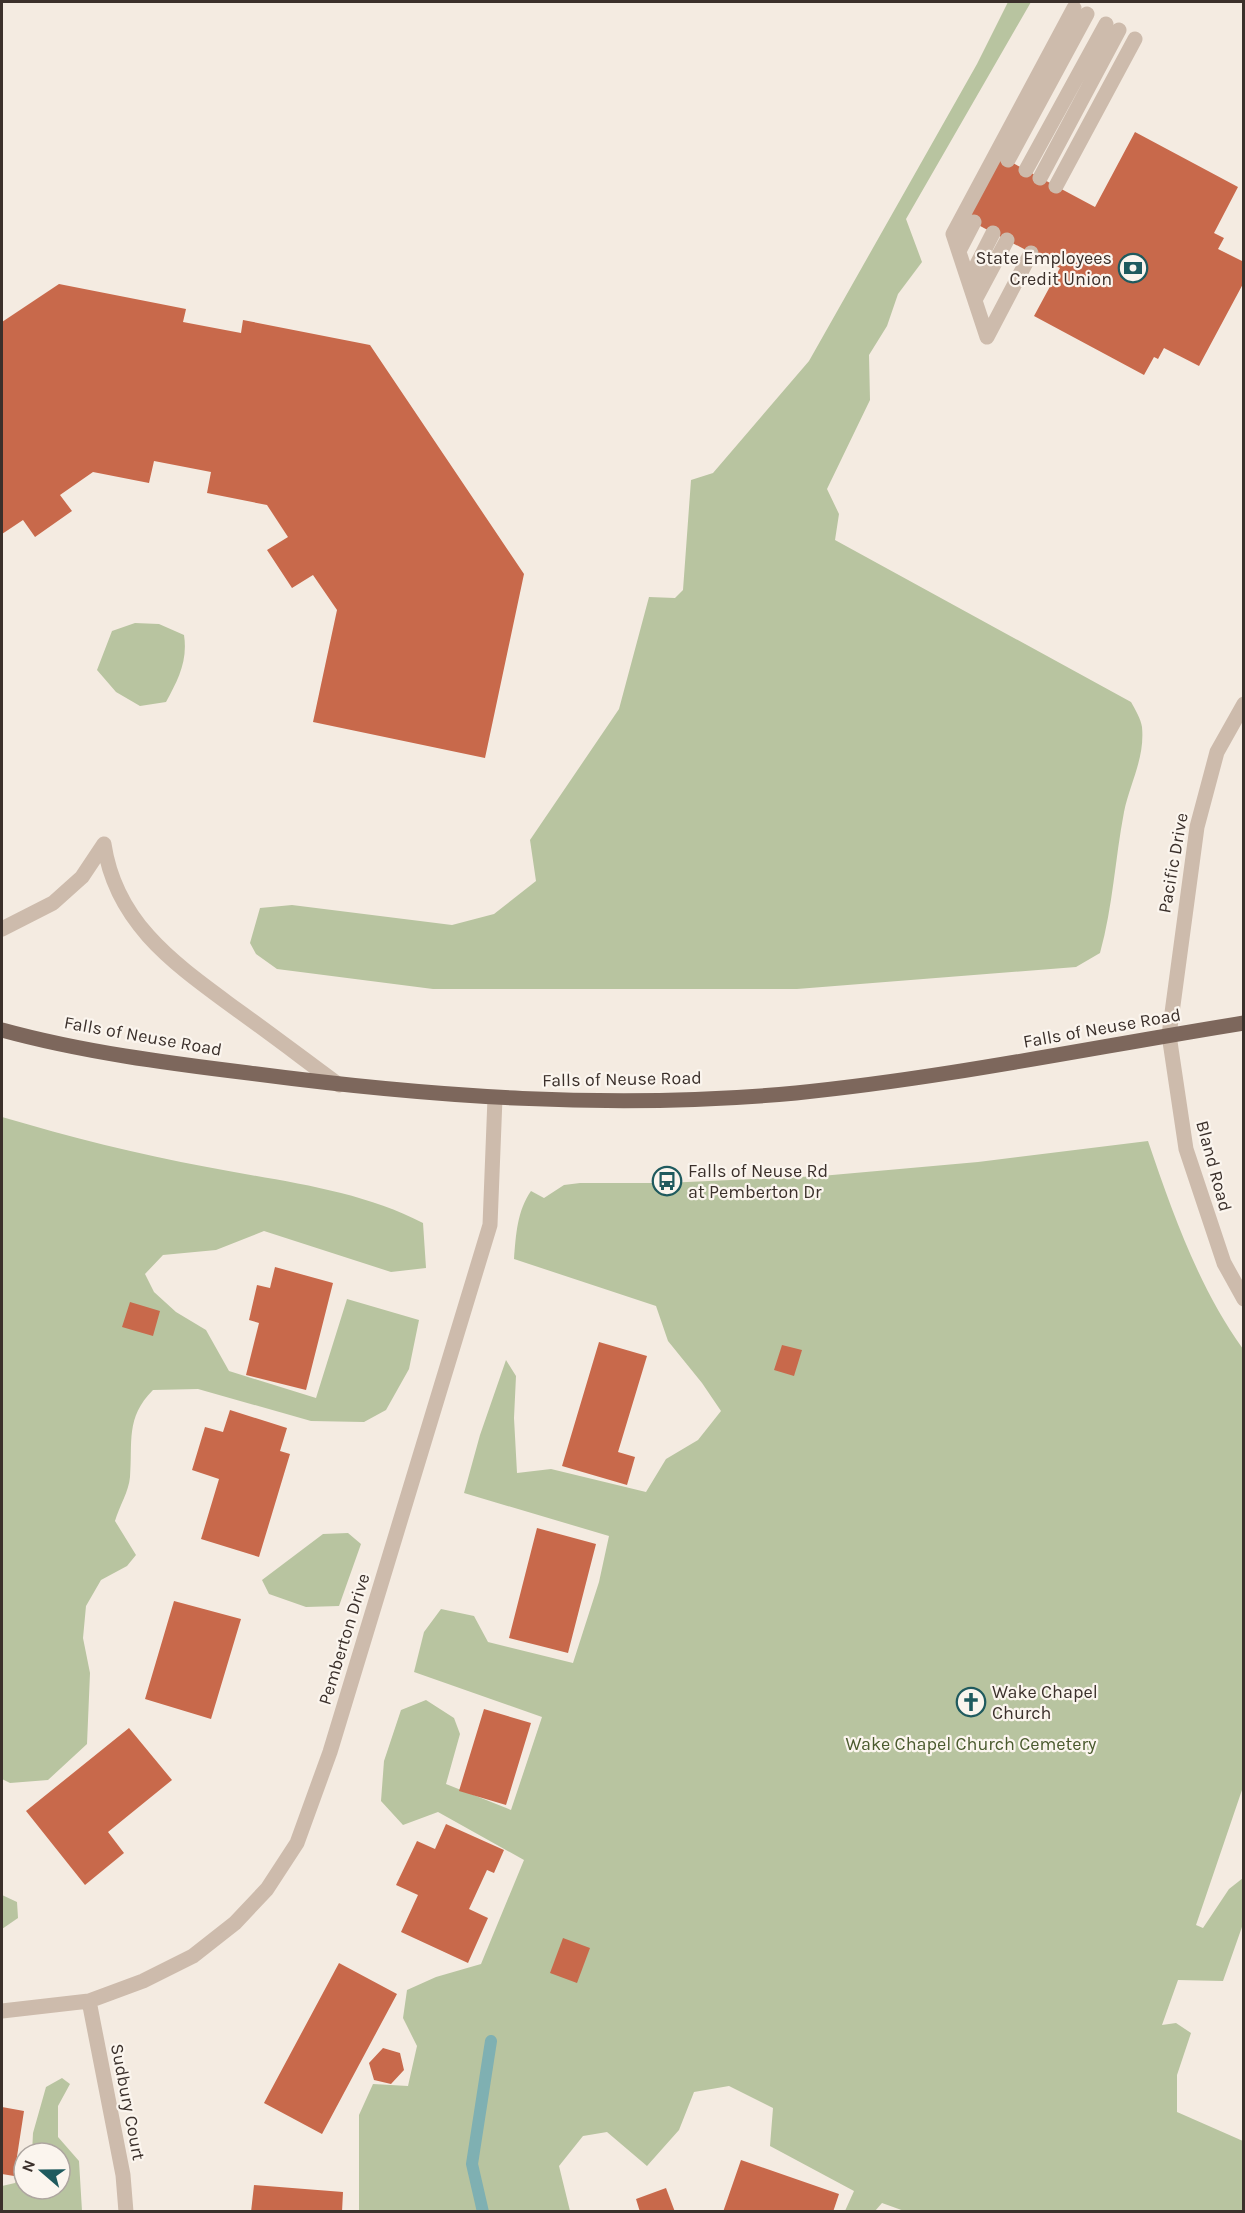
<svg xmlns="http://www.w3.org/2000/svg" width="1245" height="2213" viewBox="0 0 1245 2213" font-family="Karla,sans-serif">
  <rect width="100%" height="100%" fill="#f4ebe1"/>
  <path fill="#b8c4a0" d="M 1008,2 L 1031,2 L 906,219 L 922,262 L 898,294 L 887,326 L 869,355 L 870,400 L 827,489 L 839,514 L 835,540 L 1131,702 C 1135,709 1141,719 1142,727 C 1145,758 1130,783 1124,812 C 1115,859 1113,906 1100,953 L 1076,967 L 797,989 L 433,989 L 277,969 L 256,954 L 250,943 L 260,908 L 292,905 L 452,925 L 494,914 L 536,881 L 530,840 L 619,709 L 649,597 L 675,598 L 683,590 L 691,480 L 713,473 L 809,361 L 977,64 Z
    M 135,623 L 159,624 L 184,635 C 188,661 178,680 166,702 L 140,706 L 116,692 L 97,670 L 112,631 Z
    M 2,1117 C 70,1137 137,1154 207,1167 C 278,1181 358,1189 423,1223 L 426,1268 L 391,1272 L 264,1231 L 216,1250 L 163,1255 L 145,1274 L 154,1292 L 176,1312 L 206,1330 L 229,1371 L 316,1398 L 347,1299 L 419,1320 L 409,1369 L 386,1410 L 364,1422 L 311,1421 L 198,1389 L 153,1390 C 125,1418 133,1442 130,1477 C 129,1491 119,1507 115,1521 L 136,1555 L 127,1566 L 101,1580 L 86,1606 L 83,1638 L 90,1673 L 87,1744 L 48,1780 L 10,1783 L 2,1779 Z
    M 1148,1141 C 1173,1214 1198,1286 1243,1349 L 1243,1787 L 1196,1925 L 1203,1928 L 1229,1889 L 1243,1878 L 1243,1924 L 1223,1981 L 1178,1980 L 1162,2025 L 1176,2023 L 1191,2033 L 1177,2075 L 1177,2112 L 1243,2141 L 1243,2211 L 907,2212 L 882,2203 L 875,2211 L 845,2211 L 854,2191 L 770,2146 L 773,2108 L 729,2086 L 694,2092 L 679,2130 L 647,2166 L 607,2132 L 583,2136 L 559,2166 L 570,2211 L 359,2211 L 359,2115 L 373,2084 L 408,2086 L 417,2046 L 403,2018 L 407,1990 L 436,1977 L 481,1964 L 524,1860 L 438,1812 L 403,1825 L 381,1801 L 384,1761 L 401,1710 L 426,1700 L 454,1718 L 460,1734 L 446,1784 L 511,1810 L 542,1717 L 414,1672 L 424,1632 L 441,1609 L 474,1616 L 488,1642 L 573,1663 L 599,1582 L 609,1536 L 464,1493 L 480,1435 L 506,1360 L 516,1376 L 514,1418 L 517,1473 L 551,1469 L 646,1492 L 666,1459 L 698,1440 L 721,1411 L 702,1383 L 668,1341 L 656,1306 L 514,1259 C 516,1235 517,1211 531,1191 L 544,1198 L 564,1185 L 580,1183 L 665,1183 L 821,1176 L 978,1162 Z
    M 348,1533 L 361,1544 L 339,1606 L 306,1607 L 269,1594 L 262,1580 L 323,1534 Z
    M 2,1895 L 17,1902 L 18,1918 L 2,1929 Z
    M 62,2078 L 70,2084 L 58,2106 L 58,2137 L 79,2161 L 82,2211 L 2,2211 L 2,2186 L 15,2183 L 24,2168 L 24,2189 L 60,2189 L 60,2153 L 32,2153 L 33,2133 L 46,2087 Z"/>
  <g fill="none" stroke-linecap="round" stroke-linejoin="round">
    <path stroke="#7fb0b2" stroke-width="12" d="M 483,2212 L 472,2164 L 491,2041"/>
  </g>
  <path fill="#c8694b" d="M 1135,132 L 1238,187 L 1214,233 L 1224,238 L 1218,249 L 1244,262 L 1244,282 L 1199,366 L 1164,348 L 1158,359 L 1154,357 L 1144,375 L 1034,316 L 1060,268 L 965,218 L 998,155 L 1095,207 Z
    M 59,284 L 186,309 L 183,322 L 241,333 L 243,320 L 370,345 L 524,574 L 485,758 L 313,722 L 337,610 L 313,575 L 292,588 L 267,550 L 288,537 L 267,505 L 207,493 L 211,472 L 154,461 L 149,483 L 93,472 L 60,495 L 72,511 L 35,537 L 23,520 L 2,534 L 2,322 Z
    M 275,1267 L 333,1283 L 306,1390 L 246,1375 L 259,1323 L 249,1320 L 257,1285 L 270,1288 Z
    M 130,1302 L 160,1311 L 153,1336 L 122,1327 Z
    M 599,1342 L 647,1356 L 618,1452 L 635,1457 L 627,1485 L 562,1466 Z
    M 782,1345 L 802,1350 L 794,1376 L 774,1370 Z
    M 230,1410 L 287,1428 L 280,1451 L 290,1454 L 259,1557 L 201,1539 L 219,1479 L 192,1470 L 205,1427 L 223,1432 Z
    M 537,1528 L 596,1544 L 568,1653 L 509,1638 Z
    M 174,1601 L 241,1619 L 211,1719 L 145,1699 Z
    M 484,1709 L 531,1723 L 506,1805 L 459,1791 Z
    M 129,1728 L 172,1780 L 108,1832 L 124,1853 L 85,1885 L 26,1811 Z
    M 446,1824 L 504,1850 L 494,1873 L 487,1870 L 469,1909 L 488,1918 L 468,1963 L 401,1932 L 418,1895 L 396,1885 L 417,1841 L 435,1849 Z
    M 563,1938 L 590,1948 L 577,1983 L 550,1973 Z
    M 339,1963 L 397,1994 L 322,2134 L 264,2103 Z
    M 383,2048 L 400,2053 L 404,2070 L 391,2084 L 374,2080 L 369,2063 Z
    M 2,2107 L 24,2111 L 14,2176 L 2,2174 Z
    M 741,2160 L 839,2194 L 833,2212 L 723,2212 Z
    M 254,2185 L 343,2192 L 342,2212 L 251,2212 Z
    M 666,2188 L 675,2212 L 640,2212 L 636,2199 Z"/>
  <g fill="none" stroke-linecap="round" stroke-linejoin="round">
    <path stroke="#cdbbac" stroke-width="15" d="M 1008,160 L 1087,14
      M 1026,170 L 1106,24
      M 1040,178 L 1119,30
      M 1056,186 L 1135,39
      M 959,251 L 974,222
      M 969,280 L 993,233
      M 975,300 L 1007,240
      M 987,337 L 953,234 L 1074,8
      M 987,337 L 1031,253
      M 104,844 C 116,924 175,964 236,1009 C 271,1034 305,1060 339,1085
      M 2,929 L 53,903 L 82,877 L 104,844"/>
    <path stroke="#cdbbac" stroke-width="15" d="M 89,2001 L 123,2175 L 126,2212
      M 2,2011 L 89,2001 L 143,1981 L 193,1956 L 235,1923 L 267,1889 L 297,1843 L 330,1752 L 490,1225 L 495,1098"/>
    <path stroke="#cdbbac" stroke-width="15" d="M 1244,704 L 1217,752 L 1197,827 L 1169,1035 L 1186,1149 L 1224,1263 L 1244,1299"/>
    <path stroke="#7d675c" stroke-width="15" d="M 2,1030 C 82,1052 167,1063 249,1073 C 430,1097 614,1110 796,1093 C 946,1078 1094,1047 1244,1023"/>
  </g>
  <defs>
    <g id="bank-ring" transform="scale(1.5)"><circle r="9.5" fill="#fbf5ee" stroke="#1f5a5e" stroke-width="1.5"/><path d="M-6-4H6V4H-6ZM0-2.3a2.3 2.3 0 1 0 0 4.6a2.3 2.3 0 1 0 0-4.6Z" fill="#1f5a5e"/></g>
    <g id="bus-ring" transform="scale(1.5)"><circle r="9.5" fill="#fbf5ee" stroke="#1f5a5e" stroke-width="1.5"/><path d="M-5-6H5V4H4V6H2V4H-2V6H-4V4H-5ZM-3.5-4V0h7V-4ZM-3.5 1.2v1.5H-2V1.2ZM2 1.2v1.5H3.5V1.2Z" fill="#1f5a5e"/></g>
    <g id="church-ring" transform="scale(1.5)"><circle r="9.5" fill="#fbf5ee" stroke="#1f5a5e" stroke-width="1.5"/><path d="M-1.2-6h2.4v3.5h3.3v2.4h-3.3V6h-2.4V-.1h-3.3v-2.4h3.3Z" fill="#1f5a5e"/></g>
  </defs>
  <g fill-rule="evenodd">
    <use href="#bank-ring" x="1133" y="268"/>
    <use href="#bus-ring" x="667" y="1181"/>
    <use href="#church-ring" x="971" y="1702"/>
  </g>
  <g text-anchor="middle" stroke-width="4.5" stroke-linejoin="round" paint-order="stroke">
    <g font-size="18" fill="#3b302b" stroke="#fbf5ee" text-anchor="start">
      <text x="1112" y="264" text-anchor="end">State Employees<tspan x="1112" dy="21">Credit Union</tspan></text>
      <text x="688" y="1177">Falls of Neuse Rd<tspan x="688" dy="21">at Pemberton Dr</tspan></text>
      <text x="992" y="1698">Wake Chapel<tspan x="992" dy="21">Church</tspan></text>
    </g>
    <g font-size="18" fill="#3b302b" stroke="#fbf5ee">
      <text transform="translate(1173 863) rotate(-80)" y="6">Pacific Drive</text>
      <text transform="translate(1102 1028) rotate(-10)" y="6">Falls of Neuse Road</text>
      <text transform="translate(143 1036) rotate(10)" y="6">Falls of Neuse Road</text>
      <text transform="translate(622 1079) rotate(-1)" y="6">Falls of Neuse Road</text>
      <text transform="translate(1214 1166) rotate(75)" y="6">Bland Road</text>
      <text transform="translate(344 1639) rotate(-73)" y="6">Pemberton Drive</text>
      <text transform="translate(128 2102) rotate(79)" y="6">Sudbury Court</text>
    </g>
    <g font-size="18" fill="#4a5a2e" stroke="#fbf5ee">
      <text x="971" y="1750">Wake Chapel Church Cemetery</text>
    </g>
  </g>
  <rect width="1245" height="2213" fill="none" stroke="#3b302b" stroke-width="6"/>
  <g transform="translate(42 2171) rotate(290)"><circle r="28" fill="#fbf5ee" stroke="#aea6a0" stroke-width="1.5"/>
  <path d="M0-4.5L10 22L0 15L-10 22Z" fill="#1f5a5e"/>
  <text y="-9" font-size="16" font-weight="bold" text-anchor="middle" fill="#3b302b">N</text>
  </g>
</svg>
